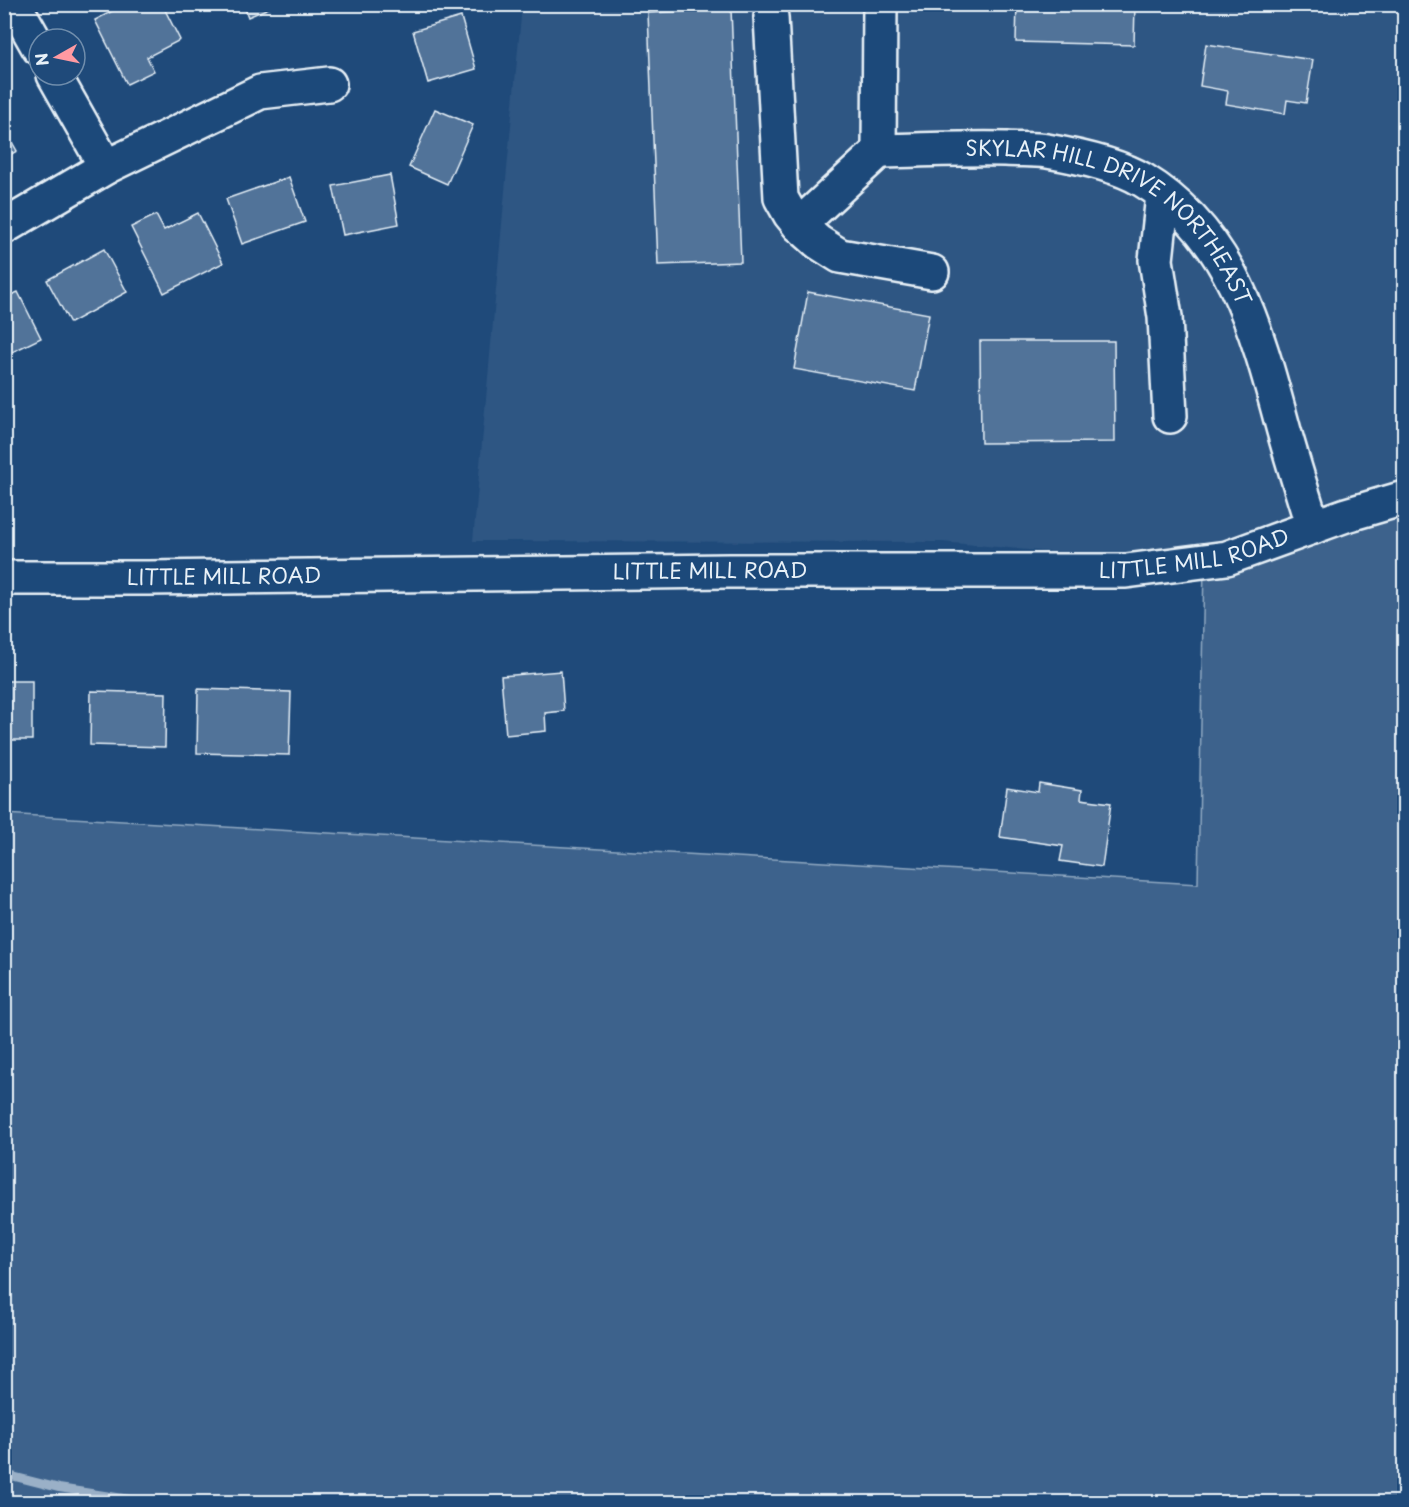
<svg xmlns="http://www.w3.org/2000/svg" width="1409" height="1507" viewBox="0 0 1409 1507" font-family="'Playpen Sans',sans-serif">
  <rect width="100%" height="100%" fill="#1f4a7a"/>
  <filter id="ink" filterUnits="userSpaceOnUse"><feTurbulence type="fractalNoise" baseFrequency=".0167" numOctaves="2"/><feDisplacementMap in="SourceGraphic" scale="12" xChannelSelector="R" yChannelSelector="G"/><feConvolveMatrix kernelMatrix="1 2 1 2 8 2 1 2 1" color-interpolation-filters="sRGB"/></filter>
  <g filter="url(#ink)">
    <path fill="#2e5683" d="M 522,5 L 1404,5 L 1404,507 L 1204,566 L 942,542 L 473,541 Z"/>
    <path fill="#3c628c" stroke="#92aac2" stroke-width="1.5" d="M 1404,507 L 1404,1502 L 5,1502 L 4,814 L 1198,884 L 1204,566 Z"/>
    <g fill="none" stroke-linecap="round" stroke-linejoin="round">
      <path stroke="#9ab0c7" stroke-width="8" d="M 4,1474 L 59,1488 L 149,1502"/>
    </g>
    <path fill="#517399" stroke="#e8f1f8" stroke-width="1.5" d="M 126,4 L 162,4 L 180,40 L 147,57 L 154,71 L 127,84 L 95,20 Z
      M 243,4 L 278,4 L 248,17 Z
      M 1017,4 L 1135,4 L 1134,45 L 1016,42 Z
      M 731,9 L 741,262 L 658,265 L 648,13 Z
      M 461,17 L 476,69 L 428,83 L 413,31 Z
      M 1206,44 L 1313,60 L 1306,103 L 1287,100 L 1285,114 L 1226,104 L 1228,91 L 1200,86 Z
      M 435,109 L 473,125 L 447,184 L 409,167 Z
      M 4,128 L 17,151 L 4,158 Z
      M 390,175 L 399,224 L 343,235 L 333,186 Z
      M 289,177 L 305,222 L 242,244 L 226,199 Z
      M 198,213 L 223,263 L 164,293 L 131,227 L 156,215 L 164,230 Z
      M 104,249 L 127,292 L 70,323 L 47,280 Z
      M 18,292 L 41,338 L 4,356 L 4,298 Z
      M 808,292 L 929,314 L 915,391 L 794,369 Z
      M 980,341 L 1114,341 L 1115,442 L 981,443 Z
      M 561,671 L 564,711 L 545,713 L 546,731 L 506,735 L 501,676 Z
      M 4,681 L 32,681 L 32,740 L 4,740 Z
      M 198,689 L 291,692 L 289,755 L 197,753 Z
      M 91,691 L 166,693 L 165,747 L 90,745 Z
      M 1039,783 L 1082,790 L 1081,799 L 1111,803 L 1102,867 L 1060,861 L 1063,846 L 1000,837 L 1007,787 L 1038,792 Z"/>
    <g fill="none" stroke-linecap="round" stroke-linejoin="round">
      <g stroke="#e8f1f8" stroke-width="38">
        <g id="minor">
          <path d="M 14,4 L 39,48"/>
          <path id="s1" d="M 880,4 L 879,151 C 921,150 964,148 1006,149 C 1020,150 1034,149 1047,151 C 1076,156 1118,165 1143,180 C 1234,235 1258,335 1284,431 C 1293,463 1303,495 1313,527"/>
          <path d="M 771,17 L 781,198 L 790,214 L 799,225 L 879,151"/>
          <path d="M 54,75 L 106,167"/>
          <path d="M 1163,195 L 1156,260 L 1165,317 L 1170,416"/>
          <path d="M 799,225 L 818,242 L 840,256 L 932,272"/>
          <path d="M 4,227 L 106,167 L 260,92 L 329,84"/>
          <path id="s2" d="M 4,578 L 148,578 L 729,571 L 1126,571 L 1227,558 L 1346,515 L 1404,498"/>
        </g>
      </g>
      <use href="#minor" stroke="#1f4a7a" stroke-width="33"/>
    </g>
  </g>
  <g text-anchor="middle" stroke-width="4.5" stroke-linejoin="round" paint-order="stroke">
    <g font-size="21" fill="#e8f1f8" stroke="#1f4a7a">
      <text dy="7" stroke="none"><textPath href="#s1" startOffset="406">SKYLAR HILL DRIVE NORTHEAST</textPath></text>
      <text dy="7" stroke="none"><textPath href="#s2" startOffset="1192">LITTLE MILL ROAD</textPath></text>
      <text dy="7" stroke="none"><textPath href="#s2" startOffset="706">LITTLE MILL ROAD</textPath></text>
      <text dy="7" stroke="none"><textPath href="#s2" startOffset="220">LITTLE MILL ROAD</textPath></text>
    </g>
  </g>
  <rect width="1409" height="1507" fill="none" stroke="#1f4a7a" stroke-width="24"/>
  <rect x="12" y="12" width="1385" height="1483" fill="none" stroke="#e8f1f8" stroke-width="2" filter="url(#ink)"/>
  <g transform="translate(57 57) rotate(261)"><circle r="28" fill="#1f4a7a" stroke="#6f8dac" stroke-width="1.5"/>
  <path d="M0-4.5L10 22L0 15L-10 22Z" fill="#ff9aa2"/>
  <text y="-9" font-size="16" font-weight="bold" text-anchor="middle" fill="#e8f1f8">N</text>
  </g>
</svg>
